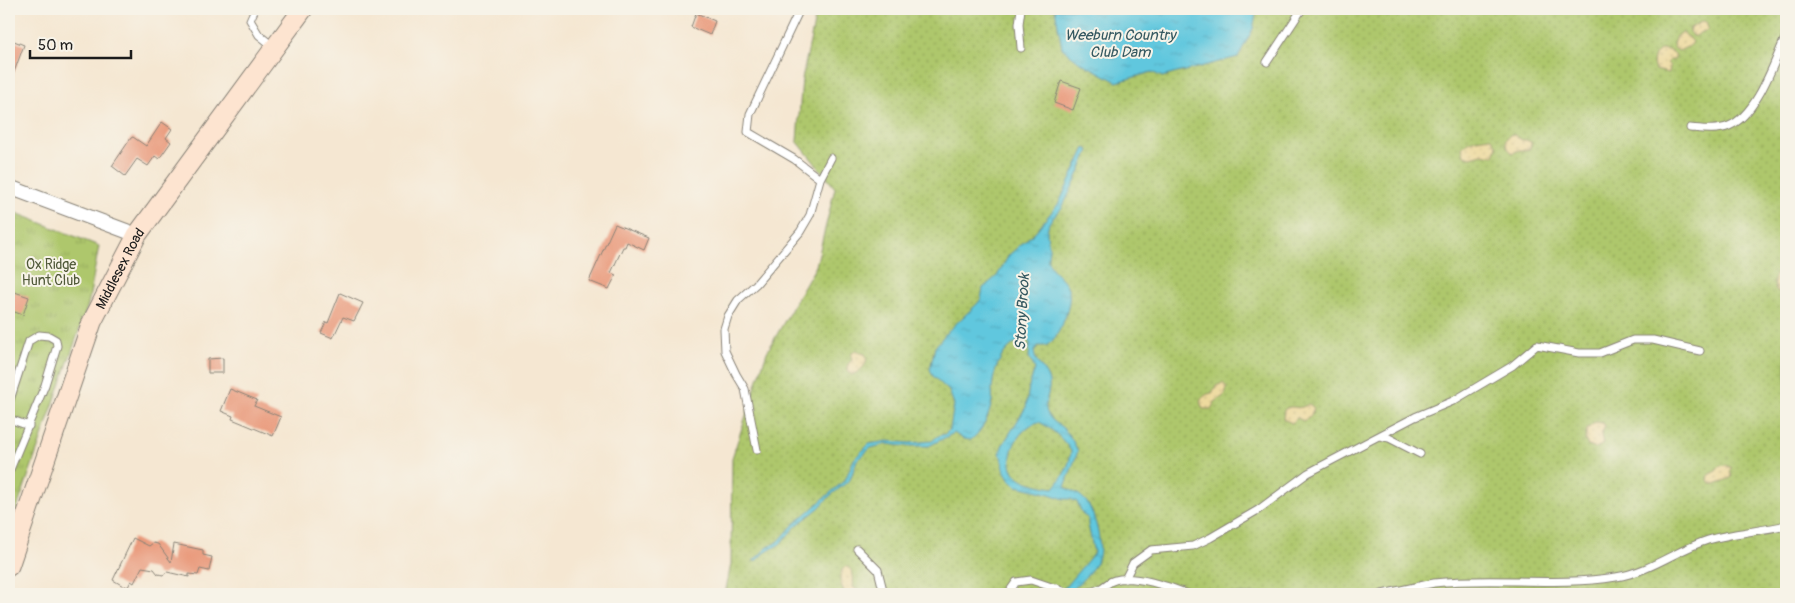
<svg xmlns="http://www.w3.org/2000/svg" width="1795" height="603" viewBox="0 0 1795 603" font-family="Pangolin,sans-serif">
  <defs>
    <pattern id="grass-dots" width="8" height="8" patternUnits="userSpaceOnUse" patternTransform="scale(1.25)"><rect width="8" height="8" fill="#aec76c"/><path d="M2 2h.1M6 6h.1" fill="none" stroke="#95aa5d" stroke-width="1.8" stroke-linecap="round"/></pattern>
    <pattern id="sand-dots" width="8" height="8" patternUnits="userSpaceOnUse" patternTransform="scale(1.25)"><rect width="8" height="8" fill="#eeda9e"/><path d="M2 2h.1M6 6h.1" fill="none" stroke="#ccba88" stroke-width="1.8" stroke-linecap="round"/></pattern>
    <pattern id="park-tufts" width="24" height="20" patternUnits="userSpaceOnUse" patternTransform="scale(1.25)"><rect width="24" height="20" fill="#aec76c"/><path d="M3 7l-1-3M5 7V3M7 7l1-3M15 17l-1-3M17 17v-4M19 17l1-3" fill="none" stroke="#95aa5d"/></pattern>
    <pattern id="water-ripples" width="26" height="14" patternUnits="userSpaceOnUse" patternTransform="scale(1.25)"><rect width="26" height="14" fill="#61c7de"/><path d="M2 4q2-2 4 0t4 0M15 11q2-2 4 0t4 0" fill="none" stroke="#54aabe"/></pattern>
  </defs>
  <rect width="100%" height="100%" fill="#f7f3e8"/>
  <filter id="ink" filterUnits="userSpaceOnUse"><feTurbulence type="fractalNoise" baseFrequency=".02" numOctaves="2"/><feDisplacementMap in="SourceGraphic" scale="10" xChannelSelector="R" yChannelSelector="G"/><feConvolveMatrix kernelMatrix="1 2 1 2 8 2 1 2 1" color-interpolation-filters="sRGB"/></filter>
  <filter id="wash" filterUnits="userSpaceOnUse"><feTurbulence type="fractalNoise" baseFrequency=".0096" numOctaves="4" result="noise"/><feDisplacementMap in="SourceGraphic" scale="20" xChannelSelector="R" yChannelSelector="G"/><feGaussianBlur stdDeviation="1.12" result="paint"/><feColorMatrix in="noise" values="0 0 0 0 0 0 0 0 0 0 0 0 0 0 0 0 0 1.4 0 .05"/><feComposite in="paint" operator="in"/></filter>
  <g filter="url(#wash)">
    <rect width="100%" height="100%" fill="#f5e7d2"/>
    <path fill="url(#grass-dots)" stroke="#657244" d="M 817,9 L 1786,9 L 1786,594 L 725,594 L 731,564 L 732,458 L 767,352 L 816,266 L 835,188 L 797,141 L 802,79 Z"/>
    <path fill="url(#sand-dots)" stroke="#857b5d" d="M 1703,21 L 1706,22 L 1708,29 L 1705,32 L 1701,32 L 1696,36 L 1693,36 L 1689,32 L 1690,28 Z
      M 1683,32 L 1692,42 L 1689,46 L 1679,51 L 1674,48 L 1673,44 L 1676,36 Z
      M 1662,49 L 1668,50 L 1676,55 L 1674,60 L 1669,60 L 1667,63 L 1670,66 L 1669,73 L 1655,70 C 1651,62 1654,53 1662,49 Z
      M 1513,134 L 1522,140 L 1526,140 L 1531,142 L 1531,145 L 1529,150 L 1519,150 L 1513,153 C 1505,148 1502,137 1513,134 Z
      M 1490,137 L 1492,138 L 1497,146 L 1494,156 L 1482,154 L 1471,157 L 1464,155 L 1462,148 C 1468,138 1480,139 1490,137 Z
      M 1779,272 L 1786,276 L 1786,291 L 1781,294 L 1776,290 L 1774,282 L 1775,275 Z
      M 854,351 L 865,354 C 870,364 860,372 851,375 L 848,371 L 848,364 L 852,360 L 851,355 Z
      M 1223,383 L 1227,388 L 1225,395 L 1215,402 L 1211,409 L 1203,409 L 1200,402 C 1203,396 1206,394 1212,393 L 1216,386 Z
      M 1309,404 L 1314,408 L 1310,417 L 1304,421 L 1297,418 L 1292,423 L 1283,419 L 1284,410 C 1291,404 1295,409 1302,407 C 1305,406 1307,405 1309,404 Z
      M 1596,422 L 1603,423 L 1605,426 L 1601,435 L 1603,444 L 1595,449 L 1588,446 L 1585,440 L 1587,429 Z
      M 1726,465 L 1732,468 L 1730,472 L 1732,476 L 1731,478 L 1715,484 L 1711,484 L 1708,480 L 1709,475 L 1716,471 L 1720,466 Z
      M 846,566 C 854,570 854,578 853,587 L 857,590 L 856,594 L 846,594 C 840,585 836,574 846,566 Z"/>
    <path fill="url(#park-tufts)" stroke="#657244" d="M 9,210 L 99,246 L 88,305 L 9,531 Z"/>
    <path fill="url(#water-ripples)" stroke="#3e727d" fill-rule="evenodd" d="M 1055,9 L 1257,9 L 1253,29 L 1238,57 L 1162,77 L 1152,72 L 1117,82 L 1080,62 L 1062,48 Z
      M 1085,148 L 1089,150 C 1081,169 1072,188 1063,206 C 1059,213 1049,219 1048,227 C 1046,233 1048,240 1049,246 C 1050,250 1047,256 1048,261 C 1052,273 1067,278 1069,292 C 1072,305 1059,341 1045,346 C 1043,346 1040,346 1038,346 L 1034,352 C 1035,364 1047,370 1049,382 C 1051,394 1041,405 1049,416 C 1052,421 1058,424 1063,428 C 1070,435 1074,443 1078,451 L 1065,487 C 1072,492 1079,493 1085,500 C 1094,509 1104,547 1098,559 C 1092,572 1078,584 1068,594 L 1059,594 L 1094,553 L 1088,524 L 1088,518 L 1083,515 L 1077,502 L 1071,499 L 1064,499 L 1043,492 L 1017,486 L 1010,480 L 1005,472 L 1000,453 L 1002,446 L 1026,407 L 1029,386 L 1035,369 L 1029,357 L 1030,343 L 1026,339 C 1003,344 994,367 992,389 C 992,393 993,397 992,401 C 989,417 983,430 971,440 L 963,439 L 954,433 L 929,446 L 904,446 L 887,444 L 871,448 L 857,460 L 850,480 L 830,496 L 819,508 L 796,526 L 780,544 L 763,554 L 756,561 L 753,561 L 768,547 L 779,541 L 793,525 L 845,480 L 854,459 L 869,444 L 887,441 L 910,443 L 932,441 L 938,436 L 945,434 L 950,429 L 954,404 L 949,391 L 933,376 L 930,369 L 935,347 L 947,332 L 977,304 L 981,299 L 983,288 L 997,276 L 1009,255 L 1034,233 L 1059,203 ZM 1039,422 C 1052,428 1064,440 1071,451 C 1070,465 1063,477 1054,488 C 1042,486 1021,483 1014,472 C 1003,455 1021,425 1039,422 Z"/>
    <g id="blocks">
      <path fill="#e99879" d="M 696,13 L 715,21 L 710,35 L 691,27 Z
        M 9,39 L 24,45 L 10,83 L 9,82 Z
        M 1061,81 L 1081,88 L 1073,110 L 1054,103 Z
        M 162,122 L 172,129 L 166,138 L 171,142 L 159,159 L 155,156 L 148,166 L 137,159 L 125,176 L 112,166 L 131,138 L 133,137 L 146,146 Z
        M 615,224 L 649,238 L 644,250 L 627,242 L 625,247 L 623,247 L 611,273 L 616,275 L 609,289 L 589,281 Z
        M 9,290 L 29,297 L 23,315 L 9,310 Z
        M 340,293 L 363,303 L 354,321 L 343,317 L 333,338 L 321,333 L 326,322 L 328,323 Z
        M 223,358 L 223,373 L 208,373 L 208,359 Z
        M 230,389 L 257,400 L 254,406 L 281,417 L 273,436 L 232,419 L 233,416 L 221,411 Z
        M 133,538 L 149,546 L 153,543 L 158,544 L 171,562 L 174,544 L 203,550 L 203,555 L 212,557 L 209,571 L 200,569 L 198,575 L 189,574 L 189,577 L 167,572 L 163,575 L 158,574 L 154,569 L 142,567 L 134,583 L 131,581 L 128,587 L 125,586 L 125,587 L 113,580 Z"/>
    </g>
  </g>
  <g filter="url(#ink)">
    <use href="#blocks" fill-opacity="0" stroke="#888277" stroke-width="1"/>
    <g fill="none" stroke-linecap="round" stroke-linejoin="round">
      <g stroke="#888277" stroke-width="9">
        <path id="service" d="M 255,9 L 250,20 L 259,35 L 274,47
          M 800,9 L 750,114 L 748,132 L 794,159 L 820,179
          M 1021,9 L 1019,24 L 1021,48
          M 1267,62 L 1302,9
          M 1690,128 C 1703,129 1717,131 1729,126 C 1757,115 1774,62 1786,36
          M 9,403 L 29,341 L 39,335 L 49,336 L 56,340 L 57,346 L 45,385 L 9,472
          M 9,416 L 12,420 L 29,426
          M 1380,436 L 1389,438 L 1420,454
          M 757,450 L 745,389 L 736,374 L 725,351 L 724,329 L 728,316 L 738,300 L 756,284 L 800,232 L 810,215 L 820,179 L 831,158
          M 857,549 L 878,570 L 884,594
          M 1125,579 L 1133,563 L 1151,550 L 1193,546 L 1210,538 L 1258,510 L 1308,473 L 1415,417 L 1453,401 L 1512,366 L 1537,345 L 1579,353 L 1600,353 L 1633,340 L 1653,340 L 1700,351
          M 1012,594 L 1011,589 L 1016,582 L 1031,580 L 1072,594
          M 1048,594 L 1057,588
          M 1083,594 C 1089,592 1096,591 1101,588 C 1106,585 1110,581 1115,580 C 1133,574 1171,587 1188,594
          M 1382,594 C 1399,591 1417,586 1434,583 C 1494,576 1556,587 1616,577 C 1650,572 1676,550 1708,540 C 1731,533 1762,531 1786,525"/>
      </g>
      <g stroke="#888277" stroke-width="16">
        <path id="minor" d="M 9,187 L 137,235"/>
      </g>
      <g stroke="#888277" stroke-width="21">
        <g id="secondary">
          <path id="s1" d="M 9,566 L 92,322 L 137,235 L 303,9"/>
        </g>
      </g>
      <use href="#service" stroke="#fff" stroke-width="7"/>
      <use href="#minor" stroke="#fff" stroke-width="14"/>
      <use href="#secondary" stroke="#fde4d0" stroke-width="19"/>
    </g>
  </g>
  <g text-anchor="middle" stroke-width="4" stroke-linejoin="round" paint-order="stroke">
    <g font-size="14" fill="#4f5838" stroke="#f7f3e8">
      <text x="51" y="269">Ox Ridge<tspan x="51" dy="16">Hunt Club</tspan></text>
    </g>
    <g font-size="14" fill="#1c1c1c" stroke="#f7f3e8">
      <text dy="5" stroke="none"><textPath href="#s1" startOffset="318">Middlesex Road</textPath></text>
    </g>
    <g font-size="15" font-style="italic" fill="#345860" stroke="#f7f3e8">
      <text x="1120" y="40">Weeburn Country<tspan x="1120" dy="17">Club Dam</tspan></text>
      <text transform="translate(1022 312) rotate(-87)" y="5">Stony Brook</text>
    </g>
  </g>
  <rect width="1795" height="603" fill="none" stroke="#f7f3e8" stroke-width="30"/>
  <path d="M30 50v8h101v-8" fill="none" stroke="#1c1c1c" stroke-width="2.5"/>
  <text x="38" y="50" font-size="15" fill="#1c1c1c" stroke="#f7f3e8" stroke-width="4" paint-order="stroke">50 m</text>
</svg>
